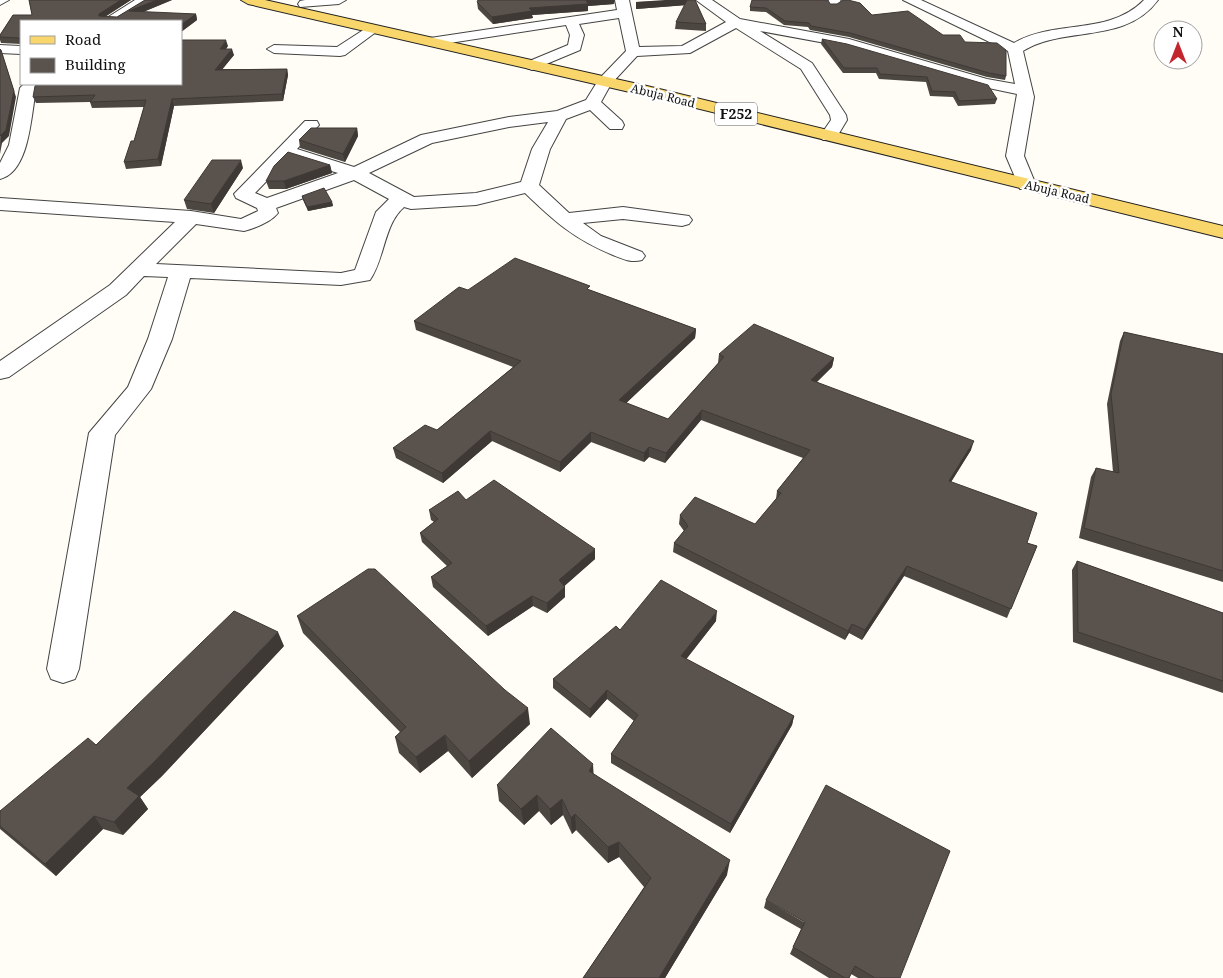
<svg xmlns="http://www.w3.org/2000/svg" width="1223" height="978" viewBox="0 0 1223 978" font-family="'Noto Serif',serif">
  <rect width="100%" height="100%" fill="#fffdf5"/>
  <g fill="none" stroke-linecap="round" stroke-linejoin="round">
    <g stroke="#444" stroke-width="2">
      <path id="minor" d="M 0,0 L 9,0 L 0,5 Z
        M 135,0 L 152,0 L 118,21 L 102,21 Z
        M 305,0 L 346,0 L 339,4 L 300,7 L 298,4 L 300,1 Z
        M 615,0 L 629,0 L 639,47 L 682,46 L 726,22 L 696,0 L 712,0 L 740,19 L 849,39 L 987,79 L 1015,84 L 1008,51 L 903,0 L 921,0 L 1014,43 C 1055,19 1109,36 1144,0 L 1158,0 C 1125,45 1065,25 1023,51 L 1034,97 L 1024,156 L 1036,185 L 1034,189 L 1020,189 L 1006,156 L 1017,94 L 979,86 L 847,47 L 760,31 L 812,63 L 846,115 L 847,120 L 835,140 L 823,140 L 820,136 L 831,120 L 830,115 L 801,69 L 736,28 L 690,53 L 637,56 L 611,84 L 601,102 L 622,121 L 624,125 L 622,129 L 610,129 L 590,110 L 566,119 L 550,149 L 539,185 L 569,213 L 623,207 L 689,216 L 692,220 L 689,224 L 682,226 L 623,219 L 583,223 L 601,236 L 642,252 L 645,256 L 642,260 C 631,263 623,259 613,255 C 574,239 554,221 525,193 L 476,205 L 411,209 L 404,207 C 384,224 385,258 370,280 L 341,285 L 190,278 L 172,339 L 151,389 L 115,435 L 79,669 L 75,679 L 63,683 L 51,679 L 47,669 L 89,433 L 128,387 L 148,339 L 168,277 L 144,276 L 126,295 L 9,377 L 0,379 L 0,361 L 110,285 L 175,222 L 0,210 L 0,198 L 191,211 L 241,219 L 258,211 L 257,208 L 236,198 L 234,194 L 305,121 L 317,121 L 319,125 L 297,149 L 354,167 L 421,135 L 509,117 L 557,111 L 586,100 L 599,79 L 626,51 L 619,18 L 579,24 L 584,35 L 580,50 L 532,70 L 527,68 L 524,65 L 527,62 L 568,45 L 570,35 L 566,25 L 430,46 L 423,42 L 430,38 L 617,10 ZM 548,122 L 532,149 L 521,182 L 476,193 L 414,197 L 369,173 L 432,143 L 509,127 ZM 289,158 L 338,173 L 267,198 L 255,193 ZM 354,180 L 389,199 L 376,212 L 355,270 L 341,273 L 156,264 L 196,224 L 244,231 C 255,228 271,222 278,213 L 276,208 Z
        M 826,0 L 840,0 L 842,3 L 835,7 L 830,6 Z
        M 371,25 L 376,26 L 378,29 L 376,32 L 345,55 L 340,56 L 274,53 L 267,49 L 274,45 L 337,47 Z
        M 0,45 L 21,46 L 21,54 L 0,53 Z
        M 24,84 L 41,84 L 36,90 C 31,114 30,172 0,179 L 0,163 L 9,145 L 20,88 Z"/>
    </g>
    <g stroke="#222" stroke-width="2">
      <path id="major" d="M 241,0 L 265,0 L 647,86 L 1223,226 L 1223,238 L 647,96 L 248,4 Z"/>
    </g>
    <use href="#minor" fill="#fff" fill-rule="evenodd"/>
    <use href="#major" fill="#f9d66b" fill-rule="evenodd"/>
  </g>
  <path fill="#4d4742" d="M 29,0 L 131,0 L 105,17 L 117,17 L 145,0 L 172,0 L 143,12 L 196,14 L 197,20 L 181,32 L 181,21 L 21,21 L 21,44 L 1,43 L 0,40 L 0,35 L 13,15 L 32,15 Z
    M 695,0 L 706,24 L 706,31 L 675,29 L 676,22 L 685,5 L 636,9 L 636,2 Z
    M 477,2 L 614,4 L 588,6 L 588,11 L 532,15 L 533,18 L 493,24 L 478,9 Z
    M 830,4 L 872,15 L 965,42 L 1006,76 L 1005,80 L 987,77 L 849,37 L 810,30 L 808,27 L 784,25 L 766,12 L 750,11 L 750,7 Z
    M 822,39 L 997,99 L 995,104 L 958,106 L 953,97 L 930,96 L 926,82 L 879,79 L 876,73 L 843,73 L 821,44 Z
    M 228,46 L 226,49 L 234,55 L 222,69 L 287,69 L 288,75 L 283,101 L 174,106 L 161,166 L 126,169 L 124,162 L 134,141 L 144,107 L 92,108 L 90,102 L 36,103 L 33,97 Z
    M 357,128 L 358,136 L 345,162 L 300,148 L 299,140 Z
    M 330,165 L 332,173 L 286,189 L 269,189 L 266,181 Z
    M 243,168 L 214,213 L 187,209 L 184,200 Z
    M 302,196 L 332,202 L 333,206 L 308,211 L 303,200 Z
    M 468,290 L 590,290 L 696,329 L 695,338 L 626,403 L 668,419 L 718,363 L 719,354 L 834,358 L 832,367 L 817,382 L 971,450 L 951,482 L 1027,543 L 1037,546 L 1007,618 L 904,576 L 862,640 L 849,633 L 845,640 L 673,552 L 674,543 L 684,531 L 679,524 L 680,515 L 755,524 L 776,499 L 777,491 L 803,458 L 701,420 L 665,463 L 649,457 L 644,462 L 591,442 L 560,472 L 492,441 L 443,483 L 396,458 L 393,448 L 437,430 L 513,367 L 416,330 L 414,321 Z
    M 1124,332 L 1223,354 L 1223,582 L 1079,538 L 1091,477 L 1096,468 L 1113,472 L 1107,404 L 1120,341 Z
    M 466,500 L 595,559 L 564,586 L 565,587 L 565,597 L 547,613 L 533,606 L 488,636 L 433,587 L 431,577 L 447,566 L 422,542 L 420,533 L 434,522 L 431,520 L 429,510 Z
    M 1077,561 L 1223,613 L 1223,693 L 1073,642 L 1072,570 Z
    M 297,616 L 530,724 L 472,778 L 448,751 L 420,773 L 399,753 L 395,737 L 400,732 L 303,633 Z
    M 716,621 L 686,659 L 794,716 L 792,725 L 730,833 L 611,763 L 611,754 L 634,721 L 607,699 L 590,718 L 553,688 L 553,679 L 620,630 Z
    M 284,646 L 162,776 L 140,797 L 148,809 L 123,835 L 103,829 L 56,876 L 0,829 L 0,811 L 96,745 Z
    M 594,774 L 727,875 L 665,978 L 583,978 L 644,887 L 619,857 L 608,863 L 576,830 L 572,834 L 563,815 L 551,825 L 539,811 L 524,825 L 499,801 L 497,785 Z
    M 766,900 L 900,978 L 858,978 L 851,974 L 849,978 L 829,978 L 790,954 L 793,947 L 801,929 L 764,908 Z"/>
  <path fill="#3f3936" d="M 121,0 L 131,0 L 101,19 L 99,16 L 99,14 Z
    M 157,0 L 172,0 L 131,17 L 129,11 Z
    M 586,0 L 615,0 L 614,4 L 588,6 L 588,11 L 532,15 L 533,18 L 493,24 L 492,17 L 529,8 Z
    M 665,0 L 688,0 L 688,5 L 636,9 L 636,2 Z
    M 196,14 L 197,20 L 181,32 L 181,25 Z
    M 226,40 L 228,46 L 221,55 L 220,49 Z
    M 232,49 L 234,55 L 217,76 L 215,70 Z
    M 1,50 L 16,97 L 9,136 L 2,143 L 0,154 Z
    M 287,69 L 288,75 L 283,101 L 282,94 Z
    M 172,99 L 174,106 L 161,166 L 158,159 Z
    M 357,128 L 358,136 L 345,162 L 343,154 Z
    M 241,160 L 243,168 L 214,213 L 211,204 Z
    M 330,165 L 332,173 L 286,189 L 284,181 Z
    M 332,202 L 333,206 L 308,211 L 307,207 Z
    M 696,329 L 695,338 L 619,410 L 619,400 Z
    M 834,358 L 832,367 L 809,389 L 811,380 Z
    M 702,410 L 701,420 L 665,463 L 666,453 Z
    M 490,431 L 492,441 L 443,483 L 442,473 Z
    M 591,432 L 591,442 L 560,472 L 560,462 Z
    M 974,441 L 971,450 L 946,490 L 949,481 Z
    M 649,447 L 649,457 L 644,462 L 644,453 Z
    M 595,549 L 595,559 L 560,590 L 559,580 Z
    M 907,566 L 904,576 L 862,640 L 865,630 Z
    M 565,587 L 565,597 L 547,613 L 547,603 Z
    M 532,596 L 533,606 L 488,636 L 486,626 Z
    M 717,611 L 716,621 L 681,666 L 681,656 Z
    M 852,624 L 849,633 L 845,640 L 848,631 Z
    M 278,632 L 284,646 L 162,776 L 140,797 L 148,809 L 123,835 L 114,822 L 127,788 Z
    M 607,690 L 607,699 L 590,718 L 590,709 Z
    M 528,708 L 530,724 L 472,778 L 469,761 Z
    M 794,716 L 792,725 L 730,833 L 731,824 Z
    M 445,735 L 448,751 L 420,773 L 416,757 Z
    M 593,764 L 594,781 L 589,771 Z
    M 537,795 L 539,811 L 524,825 L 521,809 Z
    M 562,799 L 563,815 L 551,825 L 550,809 Z
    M 575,814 L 576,830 L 572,834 L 571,818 Z
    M 94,816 L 103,829 L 56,876 L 45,864 Z
    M 619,842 L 619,857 L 608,863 L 608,847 Z
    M 730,860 L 727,875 L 665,978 L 659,978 Z"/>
  <path fill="#5a524d" stroke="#3f3936" d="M 29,0 L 121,0 L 99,14 L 99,16 L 117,17 L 145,0 L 157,0 L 129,11 L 196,14 L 181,25 L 181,21 L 21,21 L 21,42 L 19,38 L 0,37 L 0,35 L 13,15 L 32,15 Z
    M 478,0 L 586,0 L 588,4 L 529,8 L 532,11 L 492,17 L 477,2 Z
    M 687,0 L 695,0 L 706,24 L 676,22 Z
    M 752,0 L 828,0 L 830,4 L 837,4 L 843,0 L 848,0 L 860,3 L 872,15 L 908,11 L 943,35 L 960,35 L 965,42 L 997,43 L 1006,50 L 1006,76 L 989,73 L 850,33 L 811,26 L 809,23 L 785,21 L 766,8 L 750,7 Z
    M 822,39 L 847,44 L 988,85 L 997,99 L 959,101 L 955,92 L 932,91 L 927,77 L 880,74 L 877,68 L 844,68 Z
    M 181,40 L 226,40 L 220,49 L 232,49 L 215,70 L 287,69 L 282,94 L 172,99 L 158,159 L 124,162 L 131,141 L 134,141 L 146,100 L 90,102 L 95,95 L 33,97 L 35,86 L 38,84 L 181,84 Z
    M 0,49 L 1,50 L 14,91 L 6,130 L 0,136 Z
    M 311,128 L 357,128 L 343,154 L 299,140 Z
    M 288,152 L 330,165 L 284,181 L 266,181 L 274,166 Z
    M 212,160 L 241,160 L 211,204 L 184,200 Z
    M 324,188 L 332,202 L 307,207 L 302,196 Z
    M 515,258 L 590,286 L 587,289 L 696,329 L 619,400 L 668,419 L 724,357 L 719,354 L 754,324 L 834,358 L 811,380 L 974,441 L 949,481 L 1037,513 L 1027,543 L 1037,546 L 1011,609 L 907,566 L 865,630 L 852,624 L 848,631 L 674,543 L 688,526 L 680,515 L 695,497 L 755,524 L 781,493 L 777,491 L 810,450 L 702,410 L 666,453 L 649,447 L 644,453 L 591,432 L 560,462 L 490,431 L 442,473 L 393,448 L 425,425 L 437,430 L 521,361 L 414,321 L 459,287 L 468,290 Z
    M 1124,332 L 1223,354 L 1223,571 L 1084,528 L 1096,468 L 1119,473 L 1111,394 Z
    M 494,480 L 595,549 L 559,580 L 565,587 L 547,603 L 532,596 L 486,626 L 431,577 L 452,563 L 420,533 L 438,519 L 429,510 L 458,491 L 466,500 Z
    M 1077,561 L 1223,613 L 1223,681 L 1078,632 Z
    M 368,569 L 375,569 L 505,690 L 528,708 L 469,761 L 445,735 L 416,757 L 395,737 L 406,727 L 297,616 Z
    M 661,580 L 717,611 L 681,656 L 794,716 L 731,824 L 611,754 L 638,715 L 607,690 L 590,709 L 553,679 L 616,626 L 620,630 Z
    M 234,611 L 278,632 L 154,762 L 127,788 L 139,796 L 114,822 L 94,816 L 45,864 L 0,826 L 0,811 L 88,738 L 96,745 Z
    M 551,728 L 593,764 L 589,771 L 730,860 L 659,978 L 583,978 L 651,878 L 619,842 L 608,847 L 575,814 L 571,818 L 562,799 L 550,809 L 537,795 L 521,809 L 497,785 Z
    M 826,785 L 950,851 L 900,978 L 875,978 L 855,966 L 849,978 L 845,978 L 793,947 L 805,922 L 766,900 Z"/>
  <g text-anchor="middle" stroke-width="5" stroke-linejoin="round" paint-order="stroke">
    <g font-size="12" fill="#111" stroke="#fff">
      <text transform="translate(663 96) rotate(14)" y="4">Abuja Road</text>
      <text transform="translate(1057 192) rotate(13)" y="4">Abuja Road</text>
    </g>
    <rect fill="#fff" stroke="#585858" stroke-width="1" x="715" y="102.5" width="42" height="23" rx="4"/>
    <g font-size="14" font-weight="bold" fill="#111">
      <text x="736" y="119">F252</text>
    </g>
  </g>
  <rect x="20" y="20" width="162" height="65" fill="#ffffff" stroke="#a0a0a0"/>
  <rect x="30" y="36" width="25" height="8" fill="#f9d66b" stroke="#a0a0a0"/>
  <text x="65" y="45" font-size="15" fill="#111111">Road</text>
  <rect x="30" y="58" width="25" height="15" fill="#5a524d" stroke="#a0a0a0"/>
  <text x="65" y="70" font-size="15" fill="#111111">Building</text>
  <g transform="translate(1178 45)"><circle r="24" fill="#ffffff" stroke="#a0a0a0"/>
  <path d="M0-4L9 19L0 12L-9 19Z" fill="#c4262e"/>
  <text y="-8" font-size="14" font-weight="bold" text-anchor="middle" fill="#111111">N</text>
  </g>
</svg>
